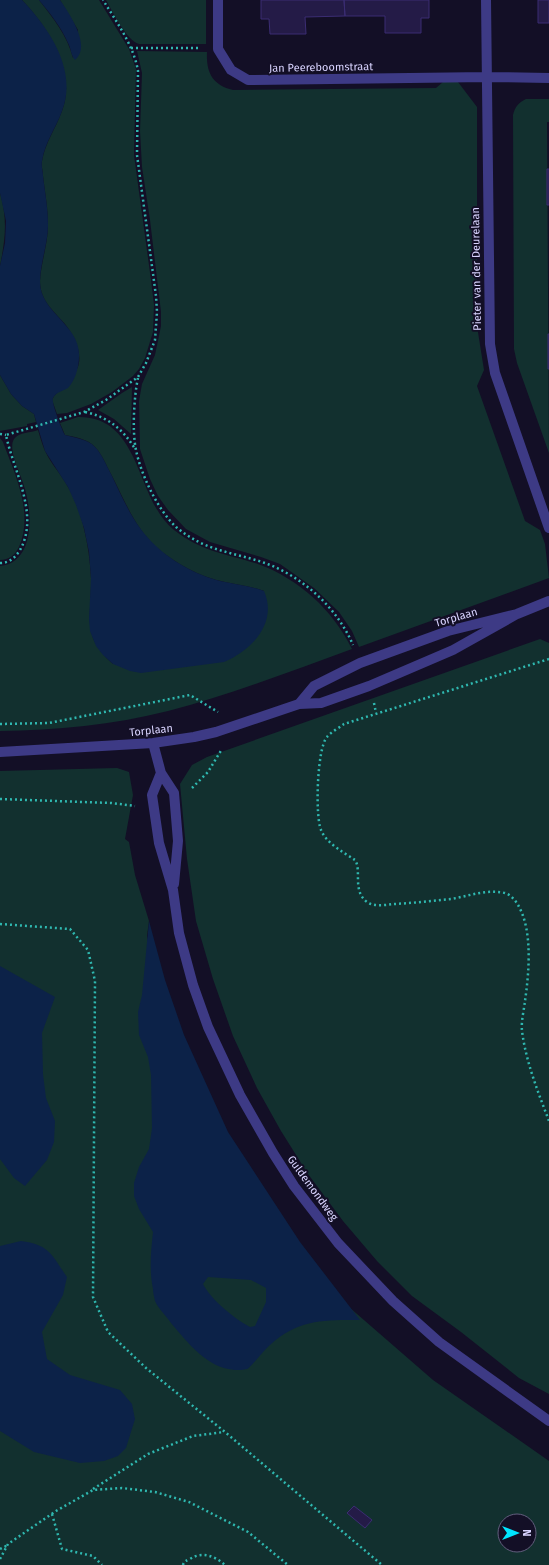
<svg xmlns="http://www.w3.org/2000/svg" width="549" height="1565" viewBox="0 0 549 1565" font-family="'Fira Sans',sans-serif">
  <rect width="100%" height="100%" fill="#130f26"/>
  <path fill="#12302f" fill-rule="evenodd" d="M 22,0 L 39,0 C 53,18 67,35 73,58 L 78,30 L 60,0 L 99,0 L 129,49 L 136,69 L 134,155 L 151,280 L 154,305 L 153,332 L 145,358 L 139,369 L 133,376 L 112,392 L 91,404 L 67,413 L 57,414 L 52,400 L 54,396 C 60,390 73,377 77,369 C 84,355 74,335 65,324 C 54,311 40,301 40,281 C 41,262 48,244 48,225 C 48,208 45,193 43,176 C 43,172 41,166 42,161 C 45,143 56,128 62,111 C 77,72 48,27 22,0 Z
    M 106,0 L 206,0 L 206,44 L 139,44 C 126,40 113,12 106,0 Z
    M 137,51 L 207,52 C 206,72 212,85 233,90 L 436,88 L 443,82 L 458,82 L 477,107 L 477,326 L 484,370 L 477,386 L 525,521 L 540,530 L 545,544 L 549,578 L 359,647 L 352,631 L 339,612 L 314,588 L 280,564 L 261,557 L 210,542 L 186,529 L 168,510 L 158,496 L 150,479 L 140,449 L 139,401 L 142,384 L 155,355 L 161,326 L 161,312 L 150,220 L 142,167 L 140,131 L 142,73 Z
    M 526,99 L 549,99 L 549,122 L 547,122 L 549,453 L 517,363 L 514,349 L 513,115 C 515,107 518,103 526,99 Z
    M 0,193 C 8,220 5,240 0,266 Z
    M 0,375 L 11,394 L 22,406 L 34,414 L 36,422 L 27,424 L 27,426 L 0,431 Z
    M 132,387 L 131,434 L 114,419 L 98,410 L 122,393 Z
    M 78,417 C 142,416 135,499 174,530 C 202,552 227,554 258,564 C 299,579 333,610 352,649 C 291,671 230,695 168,711 C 113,725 56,730 0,731 L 0,566 C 12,565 20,558 25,547 C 32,529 30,507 25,489 C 22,476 7,450 14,439 C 19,432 31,433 38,430 C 40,437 42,444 45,451 C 51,464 61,474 68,487 C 75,499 81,515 84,529 C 88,545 90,561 91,578 C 92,616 80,635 113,664 L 264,591 C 251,586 238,585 225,582 C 200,577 174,563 155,546 C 134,526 124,499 111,474 C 106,465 102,454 95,447 C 88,439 75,437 65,435 L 60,423 Z
    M 0,438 L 3,442 C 15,475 34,512 19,547 C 15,555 9,560 0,560 Z
    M 540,639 L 549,643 L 549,1394 L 519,1378 L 461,1332 L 412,1296 L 377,1261 L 343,1221 L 308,1174 L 281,1131 L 257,1088 L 233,1036 L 213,979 L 196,921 L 187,859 L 180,784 L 192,765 L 207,757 Z
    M 117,768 L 129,772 L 133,795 L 125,839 L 129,842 L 135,875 L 149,921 L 147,936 L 156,981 L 225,1148 L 334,1294 L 433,1380 L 549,1461 L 549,1565 L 0,1565 L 0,771 ZM 505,1521 L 529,1521 L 529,1545 L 505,1545 Z"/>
  <path fill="#0c2248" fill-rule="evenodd" d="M 0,0 L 22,0 C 49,28 78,70 62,111 C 56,128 45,142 42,161 C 41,166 43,172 43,176 C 45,193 48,208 48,225 C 48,244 40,263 40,282 C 40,313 81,325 79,357 C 79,367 75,381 68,388 C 63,391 56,392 53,398 C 51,402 62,430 65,435 C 75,438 88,439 95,447 C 102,454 106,465 111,474 C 123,499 134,526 156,546 C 174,563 200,577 225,582 C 238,585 251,586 264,591 C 278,623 252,650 224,662 L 141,673 L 130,671 L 113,664 L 103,655 L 96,646 L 90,631 L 89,619 L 91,578 L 89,552 L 84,528 L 76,505 L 68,487 L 45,451 L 34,414 L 22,406 L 11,394 L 0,375 L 0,266 L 5,243 L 6,221 L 0,193 Z
    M 39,0 L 60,0 C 69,13 92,46 75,60 C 71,56 71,48 68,43 C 61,27 50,13 39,0 Z
    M 149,921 L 165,980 L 184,1035 L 228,1132 L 300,1242 L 360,1320 C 325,1320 298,1319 270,1345 C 265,1349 251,1367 247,1369 C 244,1370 238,1370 235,1370 C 207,1368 188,1343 171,1323 C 166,1316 158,1308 155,1301 C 154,1297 153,1292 153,1289 C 149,1269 151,1251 153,1232 L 139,1209 L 134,1196 L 134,1183 L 139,1167 L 149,1149 L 152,1128 L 151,1075 L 148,1057 L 139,1035 L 138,1012 L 142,995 ZM 208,1277 L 251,1280 L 266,1288 L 266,1302 L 255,1326 L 250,1327 C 235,1319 211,1300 203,1284 Z
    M 0,966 L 55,997 L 42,1033 L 43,1074 L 46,1098 L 55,1121 L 54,1142 L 47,1160 L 25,1186 L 14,1178 L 0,1159 Z
    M 21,1241 C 50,1245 51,1254 67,1277 L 63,1295 L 42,1332 L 47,1359 L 70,1375 L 120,1390 L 132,1404 L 135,1419 L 126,1448 L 118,1456 L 104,1461 L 80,1463 L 34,1452 L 0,1431 L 0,1246 Z"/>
  <path fill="#241b47" stroke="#3b2d73" d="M 261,0 L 344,0 L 345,16 L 305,17 L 306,34 L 270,34 L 269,19 L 261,19 Z
    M 344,0 L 429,0 L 429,18 L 421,18 L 421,33 L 385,33 L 385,16 L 345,16 Z
    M 538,0 L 549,0 L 549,23 L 538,23 Z
    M 547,169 L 549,169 L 549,205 L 547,205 Z
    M 548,334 L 549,334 L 549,369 L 548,369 Z
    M 354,1506 L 372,1520 L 365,1528 L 347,1513 Z"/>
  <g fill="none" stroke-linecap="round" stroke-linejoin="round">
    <path stroke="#2fb8b0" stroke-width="2.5" stroke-dasharray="2 3" stroke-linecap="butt" d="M 131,48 L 201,48
      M 138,378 C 134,396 132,432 136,450 C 141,475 158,510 176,527 C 183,533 191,538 199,542 C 219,552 241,555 262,562 C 301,575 337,607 353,645
      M 85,412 C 108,417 123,429 135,449
      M 0,434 L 6,435
      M 0,563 C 9,563 15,558 20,550 C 40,515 13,470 6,435 L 84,412 L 106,400 L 138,377 L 146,363 L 155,340 L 157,312 L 156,296 L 137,155 L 138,71 C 134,46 116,21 103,0
      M 549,659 L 344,724 C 339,728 331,732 327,737 C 317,748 315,816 321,830 C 326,843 343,852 355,860 C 362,870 352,891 367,902 C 374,907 385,905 394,904 C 413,903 432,901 451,899 C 469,896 486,889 505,893 C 511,895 515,900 518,905 C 533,930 529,973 525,1001 C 524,1010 521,1021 522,1031 C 526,1062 538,1092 549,1121
      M 374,703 L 376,713
      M 0,724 L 49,723 L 190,695 L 218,712
      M 192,788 L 208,772 L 222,749
      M 0,799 L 111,803 L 135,806
      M 0,924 L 70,929 L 88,950 L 95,981 L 93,1297 L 108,1332 L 146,1368 L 225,1432 L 382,1565
      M 93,1489 L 148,1454 L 193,1436 L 224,1432
      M 52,1514 L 62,1549 L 93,1556 L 102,1565
      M 0,1549 L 8,1545
      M 0,1559 L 8,1544 L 56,1511 L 93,1490 L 122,1488 L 155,1492 L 189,1502 L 248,1532 L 288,1565
      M 183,1565 C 184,1561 186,1561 190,1559 C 202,1551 215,1556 225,1565"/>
    <path stroke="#3d3a85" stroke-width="10" d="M 218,0 L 218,49 L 231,70 L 248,80 L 487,77 L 549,78
      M 486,0 L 490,344 L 495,373 L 549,528
      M 299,704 L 314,686 L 360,663 L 448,631 L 517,614 L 549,601
      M 153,743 L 161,773 L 174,793 L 178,841 L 174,884
      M 0,752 L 153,743 L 194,737 L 216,732 L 299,704 L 321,703 L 369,686 L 453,650 L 517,614
      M 161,773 L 152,795 L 159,843 L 173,890 L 179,933 L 193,985 L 208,1027 L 240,1095 L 273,1153 L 294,1186 L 338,1243 L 393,1301 L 439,1342 L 549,1421"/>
  </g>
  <g text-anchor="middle" stroke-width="4" stroke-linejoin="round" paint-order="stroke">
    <g font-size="11" fill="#d9d4ff" stroke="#130f26">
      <text transform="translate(321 67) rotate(-1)" y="4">Jan Peereboomstraat</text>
      <text transform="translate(476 269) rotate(-91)" y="4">Pieter van der Deurelaan</text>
      <text transform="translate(456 617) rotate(-16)" y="4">Torplaan</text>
      <text transform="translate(151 730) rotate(-6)" y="4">Torplaan</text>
      <text transform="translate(313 1188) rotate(54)" y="4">Guldemondweg</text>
    </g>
  </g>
  <g transform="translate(517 1533) rotate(90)"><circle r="19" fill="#130f26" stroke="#625e7d"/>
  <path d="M0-3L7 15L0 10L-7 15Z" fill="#00e5ff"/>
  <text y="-6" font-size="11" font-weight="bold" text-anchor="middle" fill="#d9d4ff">N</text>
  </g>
</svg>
